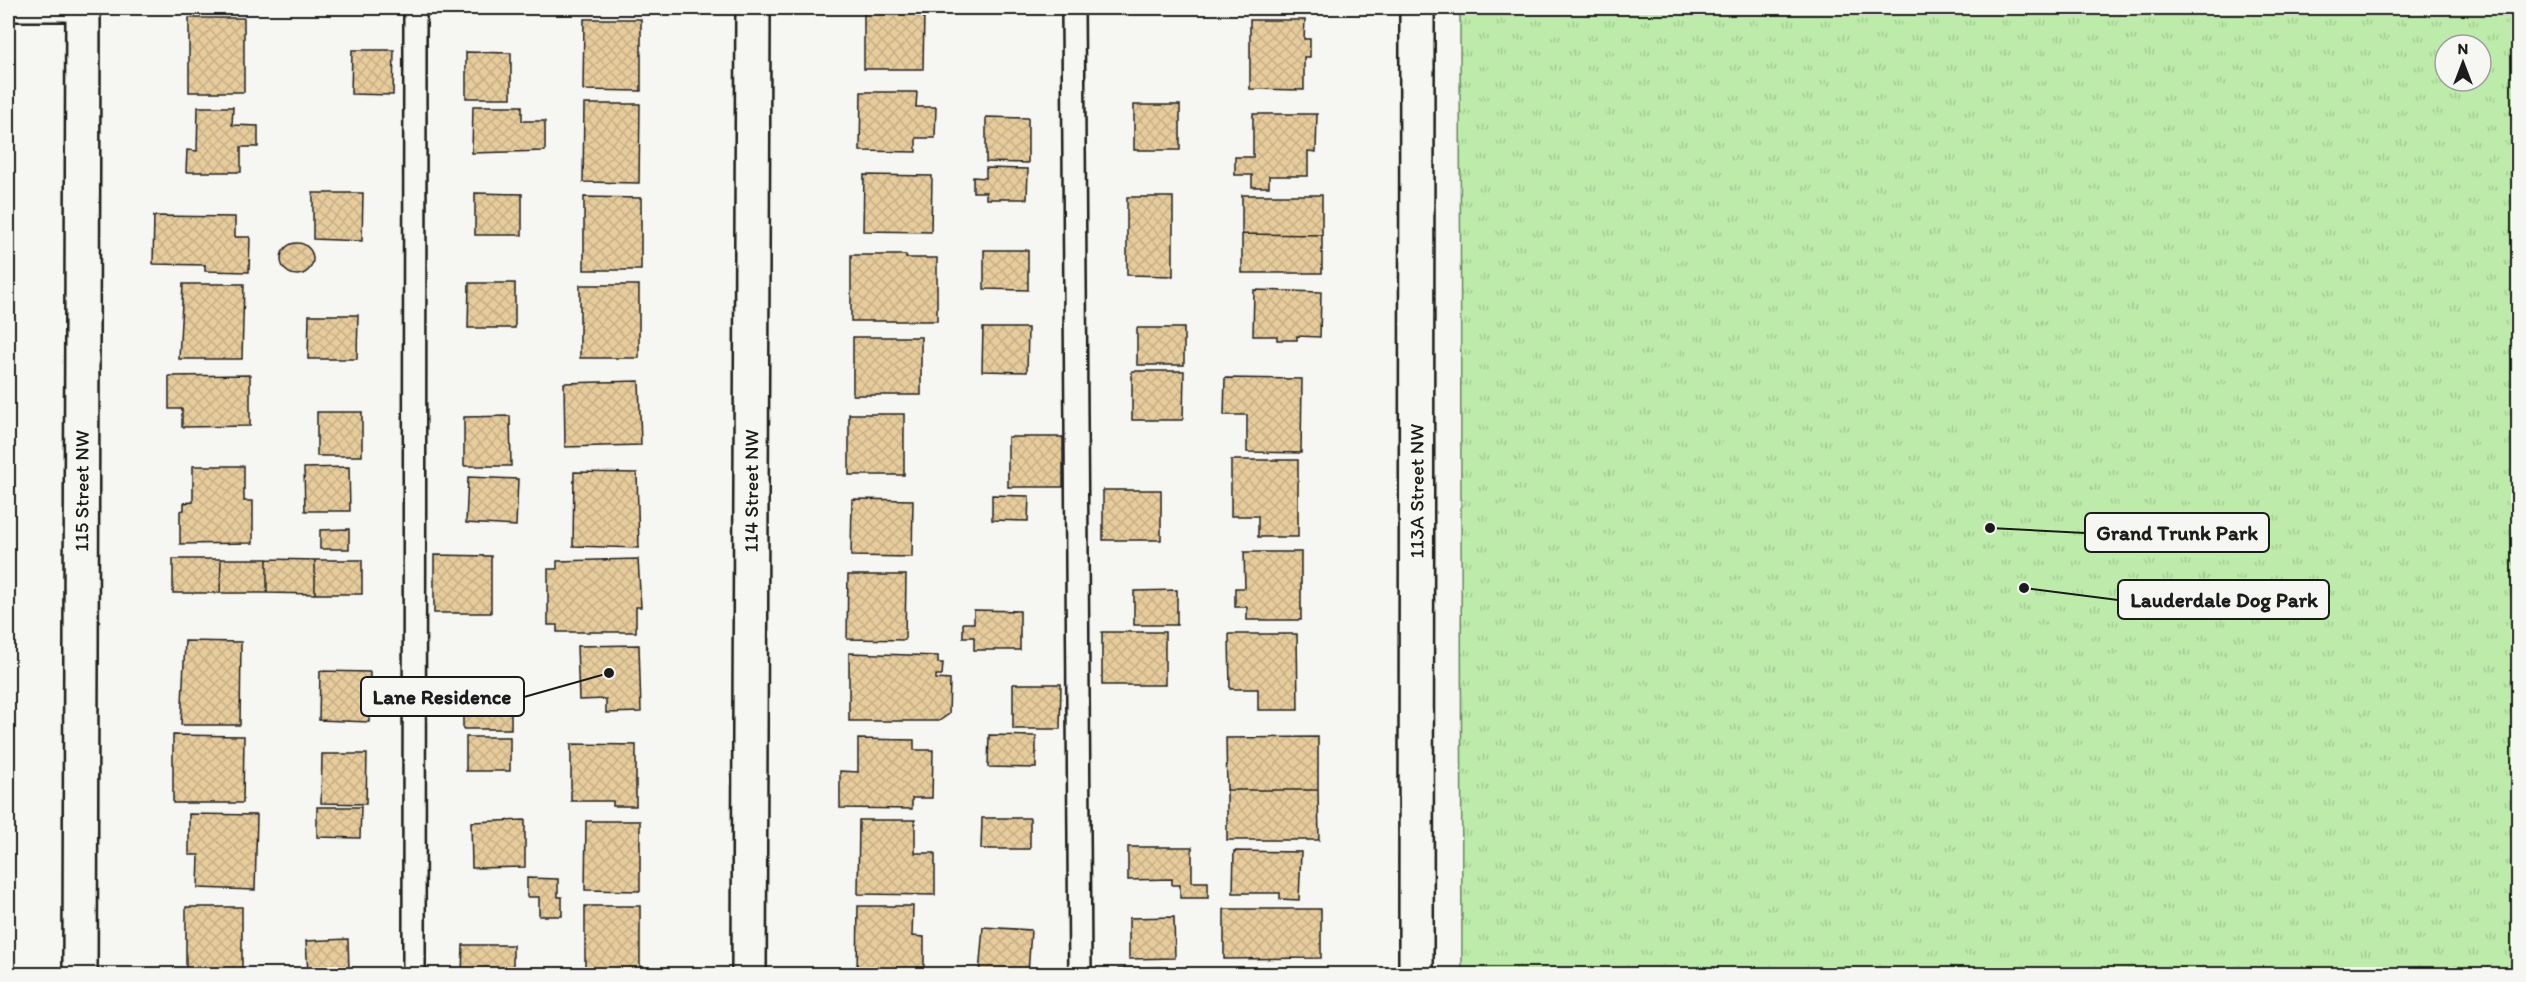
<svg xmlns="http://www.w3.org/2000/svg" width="2526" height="982" viewBox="0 0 2526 982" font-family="Itim,sans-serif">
  <defs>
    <pattern id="park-tufts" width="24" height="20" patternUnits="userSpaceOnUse" patternTransform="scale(1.5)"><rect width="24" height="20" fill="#bdecaa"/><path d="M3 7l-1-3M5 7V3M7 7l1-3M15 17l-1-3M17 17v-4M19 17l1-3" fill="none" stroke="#a2ca92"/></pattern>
    <pattern id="building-cross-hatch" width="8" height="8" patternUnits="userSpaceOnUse" patternTransform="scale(1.5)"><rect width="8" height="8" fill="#e7cc9c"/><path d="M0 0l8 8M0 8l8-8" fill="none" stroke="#c6af86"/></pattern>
  </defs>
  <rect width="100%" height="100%" fill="#f6f6f2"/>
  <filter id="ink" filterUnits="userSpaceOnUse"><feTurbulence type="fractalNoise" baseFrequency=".0167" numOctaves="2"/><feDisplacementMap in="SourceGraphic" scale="12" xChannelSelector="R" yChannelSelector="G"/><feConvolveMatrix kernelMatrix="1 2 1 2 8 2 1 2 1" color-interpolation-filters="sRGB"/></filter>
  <g filter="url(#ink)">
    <path fill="url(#park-tufts)" stroke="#6c8463" stroke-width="1.5" fill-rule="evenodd" d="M 1460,8 L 2518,8 L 2518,974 L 1462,974 ZM 2445,45 L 2481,45 L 2481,81 L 2445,81 Z"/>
    <path fill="url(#building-cross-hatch)" stroke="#1c1c1c" stroke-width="1.5" d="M 864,12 L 924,12 L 923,69 L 864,69 Z
      M 189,18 L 244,18 L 244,92 L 189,92 Z
      M 584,19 L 641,19 L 641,91 L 583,90 Z
      M 1250,20 L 1305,20 L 1304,39 L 1310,39 L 1310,57 L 1304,57 L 1304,90 L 1250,89 Z
      M 352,50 L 394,50 L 393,95 L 351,94 Z
      M 466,52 L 511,53 L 511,98 L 466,98 Z
      M 861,92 L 917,92 L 916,107 L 936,107 L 935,138 L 916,138 L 916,152 L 860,151 Z
      M 584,104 L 640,104 L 639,183 L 583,182 Z
      M 1134,105 L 1180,105 L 1180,150 L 1134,150 Z
      M 473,106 L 522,106 L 522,121 L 545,121 L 545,151 L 472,153 Z
      M 198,107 L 233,107 L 232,125 L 258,126 L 258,147 L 241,147 L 241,172 L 186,172 L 187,150 L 197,151 Z
      M 1253,114 L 1317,114 L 1316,152 L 1308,151 L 1308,176 L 1269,176 L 1269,187 L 1252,187 L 1252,175 L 1235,175 L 1235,157 L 1253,157 Z
      M 986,117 L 1028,118 L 1028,163 L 986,162 Z
      M 986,168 L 1028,169 L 1027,199 L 986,199 L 986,192 L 973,192 L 973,177 L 986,178 Z
      M 864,175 L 932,176 L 931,232 L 863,231 Z
      M 313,193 L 363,193 L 362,241 L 313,239 Z
      M 475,193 L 522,194 L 522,235 L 475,235 Z
      M 1242,195 L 1322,195 L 1322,235 L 1242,234 Z
      M 584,197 L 641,198 L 641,270 L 584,270 Z
      M 1127,197 L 1173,197 L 1173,276 L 1127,275 Z
      M 154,216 L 235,217 L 235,237 L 250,237 L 249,272 L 205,271 L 205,265 L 153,264 Z
      M 1242,234 L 1322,235 L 1322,273 L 1242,273 Z
      M281 259a16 16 0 1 1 32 0a16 16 0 1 1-32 0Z
      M 984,250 L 1028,250 L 1028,290 L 984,289 Z
      M 851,255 L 906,255 L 906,258 L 937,258 L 937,321 L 851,321 Z
      M 469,283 L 515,283 L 515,328 L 468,328 Z
      M 183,284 L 244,284 L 242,359 L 179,359 Z
      M 580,285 L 639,285 L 639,358 L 580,358 Z
      M 1254,290 L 1321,292 L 1320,337 L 1297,336 L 1297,340 L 1277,340 L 1277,336 L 1253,336 Z
      M 309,315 L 358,315 L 357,359 L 308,359 Z
      M 983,328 L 1028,328 L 1027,372 L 982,371 Z
      M 1137,328 L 1184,328 L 1184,365 L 1137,365 Z
      M 853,337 L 921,337 L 921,395 L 853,395 Z
      M 1132,371 L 1184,371 L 1183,420 L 1132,420 Z
      M 250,375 L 250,426 L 182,427 L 182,409 L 169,409 L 169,376 Z
      M 1225,378 L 1302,379 L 1301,453 L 1247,452 L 1247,415 L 1224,415 Z
      M 639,381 L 641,445 L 565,447 L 564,383 Z
      M 317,412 L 362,412 L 362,456 L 317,456 Z
      M 849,414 L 904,414 L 904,475 L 849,475 Z
      M 510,416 L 511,466 L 464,466 L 464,417 Z
      M 1008,437 L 1063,437 L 1063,487 L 1008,487 Z
      M 1231,460 L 1298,460 L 1298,537 L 1258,537 L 1258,516 L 1231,516 Z
      M 193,466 L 244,466 L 244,501 L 253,501 L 253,543 L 180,544 L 180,511 L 184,510 L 184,503 L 193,502 Z
      M 349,467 L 350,511 L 305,511 L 304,468 Z
      M 574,472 L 637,473 L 639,548 L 573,546 Z
      M 468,477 L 518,479 L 516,526 L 466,523 Z
      M 1103,490 L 1161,490 L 1161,540 L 1103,540 Z
      M 992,495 L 1029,496 L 1028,521 L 992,520 Z
      M 852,499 L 913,500 L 912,557 L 851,556 Z
      M 349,529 L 349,549 L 320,549 L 320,530 Z
      M 1244,552 L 1301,552 L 1301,620 L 1247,620 L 1247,607 L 1235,607 L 1235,588 L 1245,588 Z
      M 434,555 L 491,556 L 491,613 L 434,613 Z
      M 173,559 L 221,559 L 220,593 L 173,593 Z
      M 221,559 L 267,559 L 267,593 L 220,593 Z
      M 267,559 L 315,560 L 315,594 L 267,593 Z
      M 638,559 L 641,607 L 636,607 L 636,632 L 557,632 L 557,625 L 548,625 L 548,569 L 557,569 L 557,561 Z
      M 315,560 L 362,560 L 362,594 L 315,594 Z
      M 848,575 L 906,575 L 905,640 L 847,639 Z
      M 1177,590 L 1177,625 L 1134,625 L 1134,591 Z
      M 974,610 L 1020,611 L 1020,650 L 974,650 L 974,637 L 963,637 L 963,623 L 974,623 Z
      M 1102,632 L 1165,632 L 1165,685 L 1102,685 Z
      M 1229,634 L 1297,634 L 1298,710 L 1258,710 L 1258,689 L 1230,689 Z
      M 185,641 L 241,642 L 240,725 L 181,725 Z
      M 639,645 L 641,712 L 606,713 L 606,699 L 579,700 L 577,646 Z
      M 849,653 L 938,656 L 938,663 L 943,663 L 942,675 L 936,675 L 936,679 L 950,680 L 949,714 L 939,721 L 849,721 Z
      M 320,671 L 370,672 L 369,722 L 319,720 Z
      M 1013,684 L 1061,684 L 1060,729 L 1013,729 Z
      M 463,689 L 511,689 L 511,729 L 463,729 Z
      M 173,735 L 244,736 L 243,803 L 173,803 Z
      M 989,735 L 1036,736 L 1036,768 L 988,767 Z
      M 466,737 L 510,737 L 510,771 L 466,771 Z
      M 1318,737 L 1318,790 L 1227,790 L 1226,738 Z
      M 858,739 L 914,740 L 914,750 L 933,750 L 932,798 L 912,798 L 912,809 L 840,808 L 840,771 L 858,772 Z
      M 571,744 L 636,745 L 636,806 L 613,806 L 613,801 L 571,801 Z
      M 322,754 L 367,754 L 366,804 L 321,803 Z
      M 1227,790 L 1318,790 L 1319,840 L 1227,840 Z
      M 317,807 L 361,807 L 360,838 L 317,837 Z
      M 189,814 L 257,815 L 255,890 L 198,888 L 199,855 L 189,855 Z
      M 982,818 L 1030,818 L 1030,849 L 981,849 Z
      M 525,820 L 525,867 L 472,868 L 471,822 Z
      M 859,820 L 915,820 L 915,853 L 935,853 L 935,895 L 858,894 Z
      M 586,821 L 640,821 L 640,891 L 585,890 Z
      M 1128,847 L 1192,847 L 1192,882 L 1208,882 L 1208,898 L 1180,898 L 1180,885 L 1172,885 L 1172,879 L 1128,880 Z
      M 1234,851 L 1301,852 L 1299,900 L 1280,899 L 1280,893 L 1233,893 Z
      M 527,878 L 558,879 L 558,897 L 562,897 L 562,916 L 539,916 L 539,897 L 527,897 Z
      M 585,906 L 640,906 L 640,971 L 585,971 Z
      M 858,906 L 913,906 L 912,936 L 924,937 L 924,974 L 857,974 Z
      M 186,907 L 242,907 L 242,974 L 186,974 Z
      M 1224,909 L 1321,909 L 1321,958 L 1224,959 Z
      M 1174,917 L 1175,958 L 1129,959 L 1129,918 Z
      M 983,927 L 1031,930 L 1028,974 L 979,974 Z
      M 348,939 L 349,971 L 308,973 L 306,941 Z
      M 463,945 L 513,945 L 513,974 L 462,974 Z
      M 1161,967 L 1162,974 L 1118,974 L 1118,969 Z
      M 1254,969 L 1308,971 L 1308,974 L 1254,974 Z"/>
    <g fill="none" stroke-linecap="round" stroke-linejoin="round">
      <g stroke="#1c1c1c" stroke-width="26">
        <path id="lane" d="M 1073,8 L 1080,974
          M 8,10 L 83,10
          M 414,974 L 415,8"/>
      </g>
      <g stroke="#1c1c1c" stroke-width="38">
        <g id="street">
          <path id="s1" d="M 80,974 L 83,8"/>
          <path id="s2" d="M 749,974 L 753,8"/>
        </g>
      </g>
      <g stroke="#1c1c1c" stroke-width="38">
        <g id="secondary">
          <path id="s3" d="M 1416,974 L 1417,8"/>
        </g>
      </g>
      <use href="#lane" stroke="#f6f6f2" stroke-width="21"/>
      <use href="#street" stroke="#f6f6f2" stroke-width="33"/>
      <use href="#secondary" stroke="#f6f6f2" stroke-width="33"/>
    </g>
  </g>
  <g text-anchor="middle" stroke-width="6" stroke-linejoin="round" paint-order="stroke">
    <g font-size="20" fill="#1c1c1c" stroke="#f6f6f2">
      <text dy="7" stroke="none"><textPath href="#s1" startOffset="483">115 Street NW</textPath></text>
      <text dy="7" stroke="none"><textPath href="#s2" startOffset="483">114 Street NW</textPath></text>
      <text dy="7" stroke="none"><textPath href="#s3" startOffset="483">113A Street NW</textPath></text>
    </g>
  </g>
  <path fill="none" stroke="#1c1c1c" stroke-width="2" d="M1990 528L2085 533M2024 588L2118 600M609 673L524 697"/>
  <g fill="#1c1c1c" stroke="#f6f6f2" stroke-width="2">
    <circle cx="1990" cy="528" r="6"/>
    <circle cx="2024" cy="588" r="6"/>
    <circle cx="609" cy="673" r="6"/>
  </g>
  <g fill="#f6f6f2" stroke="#1c1c1c" stroke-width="2">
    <rect x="2085" y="513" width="184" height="39" rx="6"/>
    <rect x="2118" y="580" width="211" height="39" rx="6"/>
    <rect x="361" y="677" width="163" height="39" rx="6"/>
  </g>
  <g font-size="21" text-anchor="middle" font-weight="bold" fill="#1c1c1c">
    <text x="2177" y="540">Grand Trunk Park</text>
    <text x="2224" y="607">Lauderdale Dog Park</text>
    <text x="442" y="704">Lane Residence</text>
  </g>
  <rect width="2526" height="982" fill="none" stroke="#f6f6f2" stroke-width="30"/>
  <rect x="15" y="15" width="2496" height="952" fill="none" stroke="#1c1c1c" stroke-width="2" filter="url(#ink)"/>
  <g transform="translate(2463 63)"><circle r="28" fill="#f6f6f2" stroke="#9f9f9c" stroke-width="1.5"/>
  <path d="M0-4.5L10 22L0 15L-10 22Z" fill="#1c1c1c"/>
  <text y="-9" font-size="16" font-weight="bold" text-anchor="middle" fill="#1c1c1c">N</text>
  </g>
</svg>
